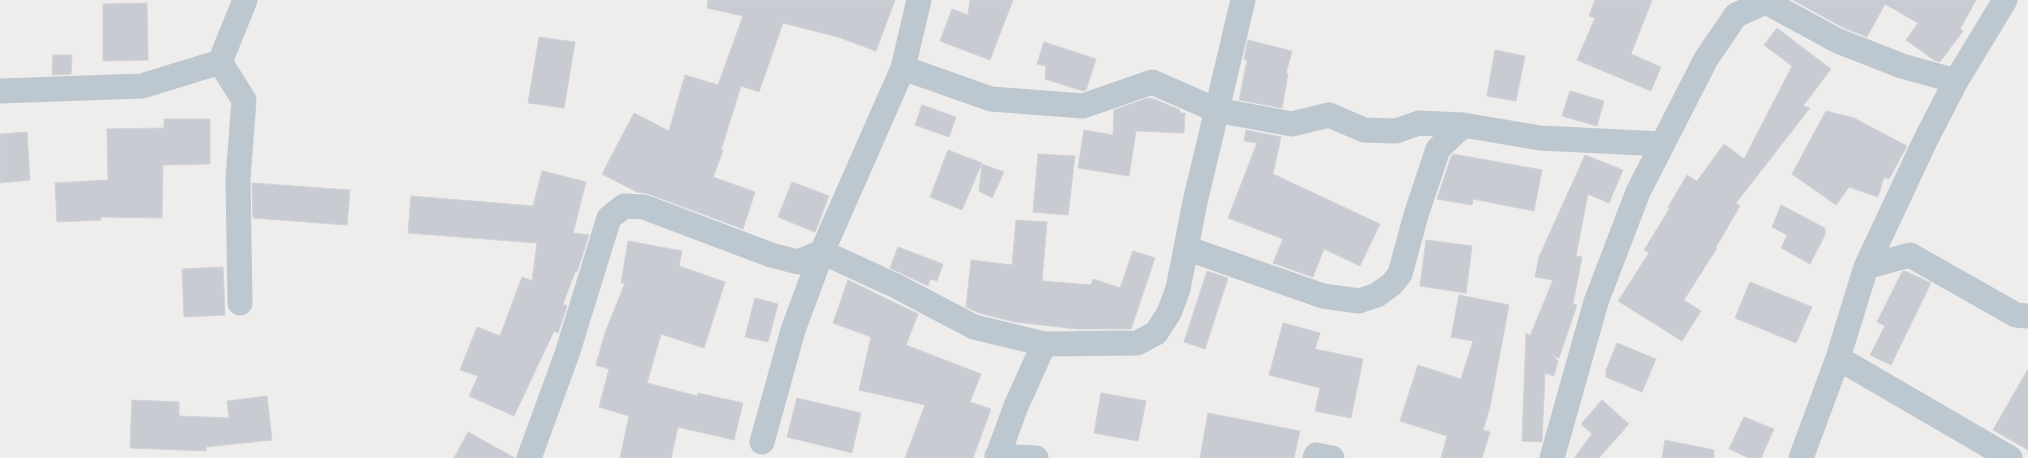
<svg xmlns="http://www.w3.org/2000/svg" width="2028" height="458" viewBox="0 0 2028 458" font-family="'Nunito Sans',sans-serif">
  <rect width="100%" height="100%" fill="#efecec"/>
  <path fill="#c8cbd2" stroke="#d0d2d8" d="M 708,0 L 895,0 L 876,51 L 838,37 L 783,23 L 759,92 L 741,86 L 721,150 L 723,151 L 713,177 L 755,192 L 743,229 L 649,194 L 637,192 L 602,174 L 634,113 L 669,131 L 685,75 L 718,85 L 743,16 L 707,8 Z
    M 970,0 L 1013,0 L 990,60 L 940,41 L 952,9 L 968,15 Z
    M 1595,0 L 1652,0 L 1631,54 L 1661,67 L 1651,91 L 1577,60 L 1595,18 L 1589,16 Z
    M 1793,0 L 1976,0 L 1960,29 L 1963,31 L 1940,62 L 1934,60 L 1906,40 L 1918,23 L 1885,4 L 1867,37 L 1844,28 Z
    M 147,3 L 148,60 L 103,61 L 103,4 Z
    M 1777,28 L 1831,69 L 1803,106 L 1810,108 L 1736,203 L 1740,206 L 1716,247 L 1717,248 L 1684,300 L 1701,311 L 1682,341 L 1618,301 L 1649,253 L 1644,250 L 1670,208 L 1668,207 L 1687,175 L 1697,181 L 1724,144 L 1744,159 L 1792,66 L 1764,45 Z
    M 539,37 L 575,42 L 564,108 L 528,103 Z
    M 1248,40 L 1292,51 L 1286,73 L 1288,74 L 1282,108 L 1239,100 L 1247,60 L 1244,59 Z
    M 1044,42 L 1096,59 L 1086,90 L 1083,91 L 1045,79 L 1046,66 L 1037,64 Z
    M 1495,50 L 1525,56 L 1516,101 L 1487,96 Z
    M 53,55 L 72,55 L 71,74 L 52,75 Z
    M 1570,91 L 1604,101 L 1597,126 L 1562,116 Z
    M 1148,98 L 1154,99 L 1180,110 L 1180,113 L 1185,113 L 1184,133 L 1136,131 L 1129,176 L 1078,168 L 1084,130 L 1113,135 L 1114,110 Z
    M 922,105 L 956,117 L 949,137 L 915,125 Z
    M 1826,111 L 1854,118 L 1907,146 L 1889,179 L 1884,177 L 1878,197 L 1849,187 L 1836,205 L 1792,174 Z
    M 164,119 L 210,119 L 210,164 L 163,165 L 162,218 L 101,217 L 101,220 L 57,222 L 55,183 L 108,180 L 107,129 L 164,128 Z
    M 1246,130 L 1281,137 L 1273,174 L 1380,224 L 1360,266 L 1324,249 L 1313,277 L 1273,263 L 1283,239 L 1228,218 L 1257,143 L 1244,141 Z
    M 27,132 L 30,180 L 0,183 L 0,134 Z
    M 948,150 L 982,163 L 962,210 L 930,197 Z
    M 1038,154 L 1075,156 L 1068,215 L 1033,212 Z
    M 1453,154 L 1542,170 L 1534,211 L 1473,199 L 1472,205 L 1437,199 L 1451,157 Z
    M 1585,155 L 1623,170 L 1609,203 L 1588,194 L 1576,256 L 1582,257 L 1573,304 L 1577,305 L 1559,358 L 1552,355 L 1558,361 L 1554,376 L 1545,373 L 1542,440 L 1542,442 L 1522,441 L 1526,333 L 1530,336 L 1553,280 L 1535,277 L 1539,257 Z
    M 982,164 L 1004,172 L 992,198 L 979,191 Z
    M 542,171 L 586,182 L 573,233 L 589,235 L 577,272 L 575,272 L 563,304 L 567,306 L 558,333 L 554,331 L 514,416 L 469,396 L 478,376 L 460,370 L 477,327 L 500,336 L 522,277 L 532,281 L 537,243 L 408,233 L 411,196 L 533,206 Z
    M 792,182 L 829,196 L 815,232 L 778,217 Z
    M 252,183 L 350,190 L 347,225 L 253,218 Z
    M 1781,205 L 1825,228 L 1825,235 L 1810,264 L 1781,248 L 1787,235 L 1772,227 Z
    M 1016,220 L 1047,222 L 1042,281 L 1091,285 L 1093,279 L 1120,288 L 1133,251 L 1155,258 L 1131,329 L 1077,329 L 1015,322 L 979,313 L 966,307 L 971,260 L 1012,265 Z
    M 1426,240 L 1472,246 L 1466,293 L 1420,286 Z
    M 628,241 L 682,251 L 679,266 L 725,282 L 704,348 L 661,334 L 647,383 L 697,396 L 698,393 L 743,403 L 734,440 L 678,427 L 671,458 L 620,458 L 629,416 L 599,407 L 609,369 L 596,365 L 605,333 L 625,283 L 621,283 Z
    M 898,247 L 943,264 L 937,281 L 930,279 L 928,286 L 890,268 Z
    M 223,267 L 225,315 L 184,317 L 182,269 Z
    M 1207,271 L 1228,278 L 1205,349 L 1184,342 Z
    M 1905,271 L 1931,283 L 1891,365 L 1870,355 L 1885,326 L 1877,322 L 1902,272 Z
    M 848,280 L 918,314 L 906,345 L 981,374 L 970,402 L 991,409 L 973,458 L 905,458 L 925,405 L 859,390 L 871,337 L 833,323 Z
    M 1750,282 L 1812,307 L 1796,343 L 1735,318 Z
    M 1459,295 L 1509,305 L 1490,407 L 1483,430 L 1490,432 L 1482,458 L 1441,458 L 1447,436 L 1400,421 L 1418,365 L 1461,379 L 1473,341 L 1451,337 Z
    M 755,298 L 778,304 L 768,342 L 745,337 Z
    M 1283,323 L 1320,333 L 1315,349 L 1363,359 L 1351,418 L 1315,411 L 1320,388 L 1269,375 Z
    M 1617,343 L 1656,359 L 1642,392 L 1606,377 L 1606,370 Z
    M 2028,369 L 2028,450 L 1993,430 Z
    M 1101,393 L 1146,401 L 1138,441 L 1094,433 Z
    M 267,396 L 272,440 L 206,447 L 206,451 L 130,448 L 132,400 L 179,402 L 179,416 L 229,418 L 227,401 Z
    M 797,398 L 861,413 L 852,453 L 787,437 Z
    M 1602,400 L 1629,424 L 1599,458 L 1574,458 L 1592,434 L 1581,424 Z
    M 1208,413 L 1300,431 L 1294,458 L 1200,458 Z
    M 1744,417 L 1774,429 L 1761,458 L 1749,458 L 1729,449 Z
    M 468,432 L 515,458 L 454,458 Z
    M 1665,440 L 1714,450 L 1714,458 L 1662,458 Z"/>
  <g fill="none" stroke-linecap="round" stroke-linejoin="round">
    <path stroke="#bcc7d0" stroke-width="25" d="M 1768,3 L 1838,41 L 1902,66 L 1956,81
      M 220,62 L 244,100 L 238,179 L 240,303
      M 220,62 L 245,0
      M 903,68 L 991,99 L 1083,106 L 1152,82 L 1216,110 L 1292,124 L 1329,115 L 1364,130 L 1396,131 L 1419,123 L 1463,125 L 1540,138 L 1663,144
      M 0,91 L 142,86 L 220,62
      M 1186,248 L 1323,296 L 1359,301 L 1377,295 L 1392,284 L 1400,274 L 1416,215 L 1438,149 L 1463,125
      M 1866,267 L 1910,255 L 2016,315 L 2028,316
      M 1838,358 L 2010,458
      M 762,442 L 793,330 L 822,252 L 903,68 L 919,0
      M 997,456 L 1036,458
      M 529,458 L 567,354 L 609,218 L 624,206 L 644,207 L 771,255 L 798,262 L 822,252 L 896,286 L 974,327 L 1044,344 L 1137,343 L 1156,333 L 1169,313 L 1178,289 L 1195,202 L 1243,0
      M 997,458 L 1016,406 L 1044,344
      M 1315,458 L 1316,455 L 1332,458
      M 1552,458 L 1596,302 L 1638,192 L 1706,59 L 1736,15 L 1770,0
      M 1801,458 L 1838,358 L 1866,267 L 1926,139 L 1956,81 L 2005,0"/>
  </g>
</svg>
